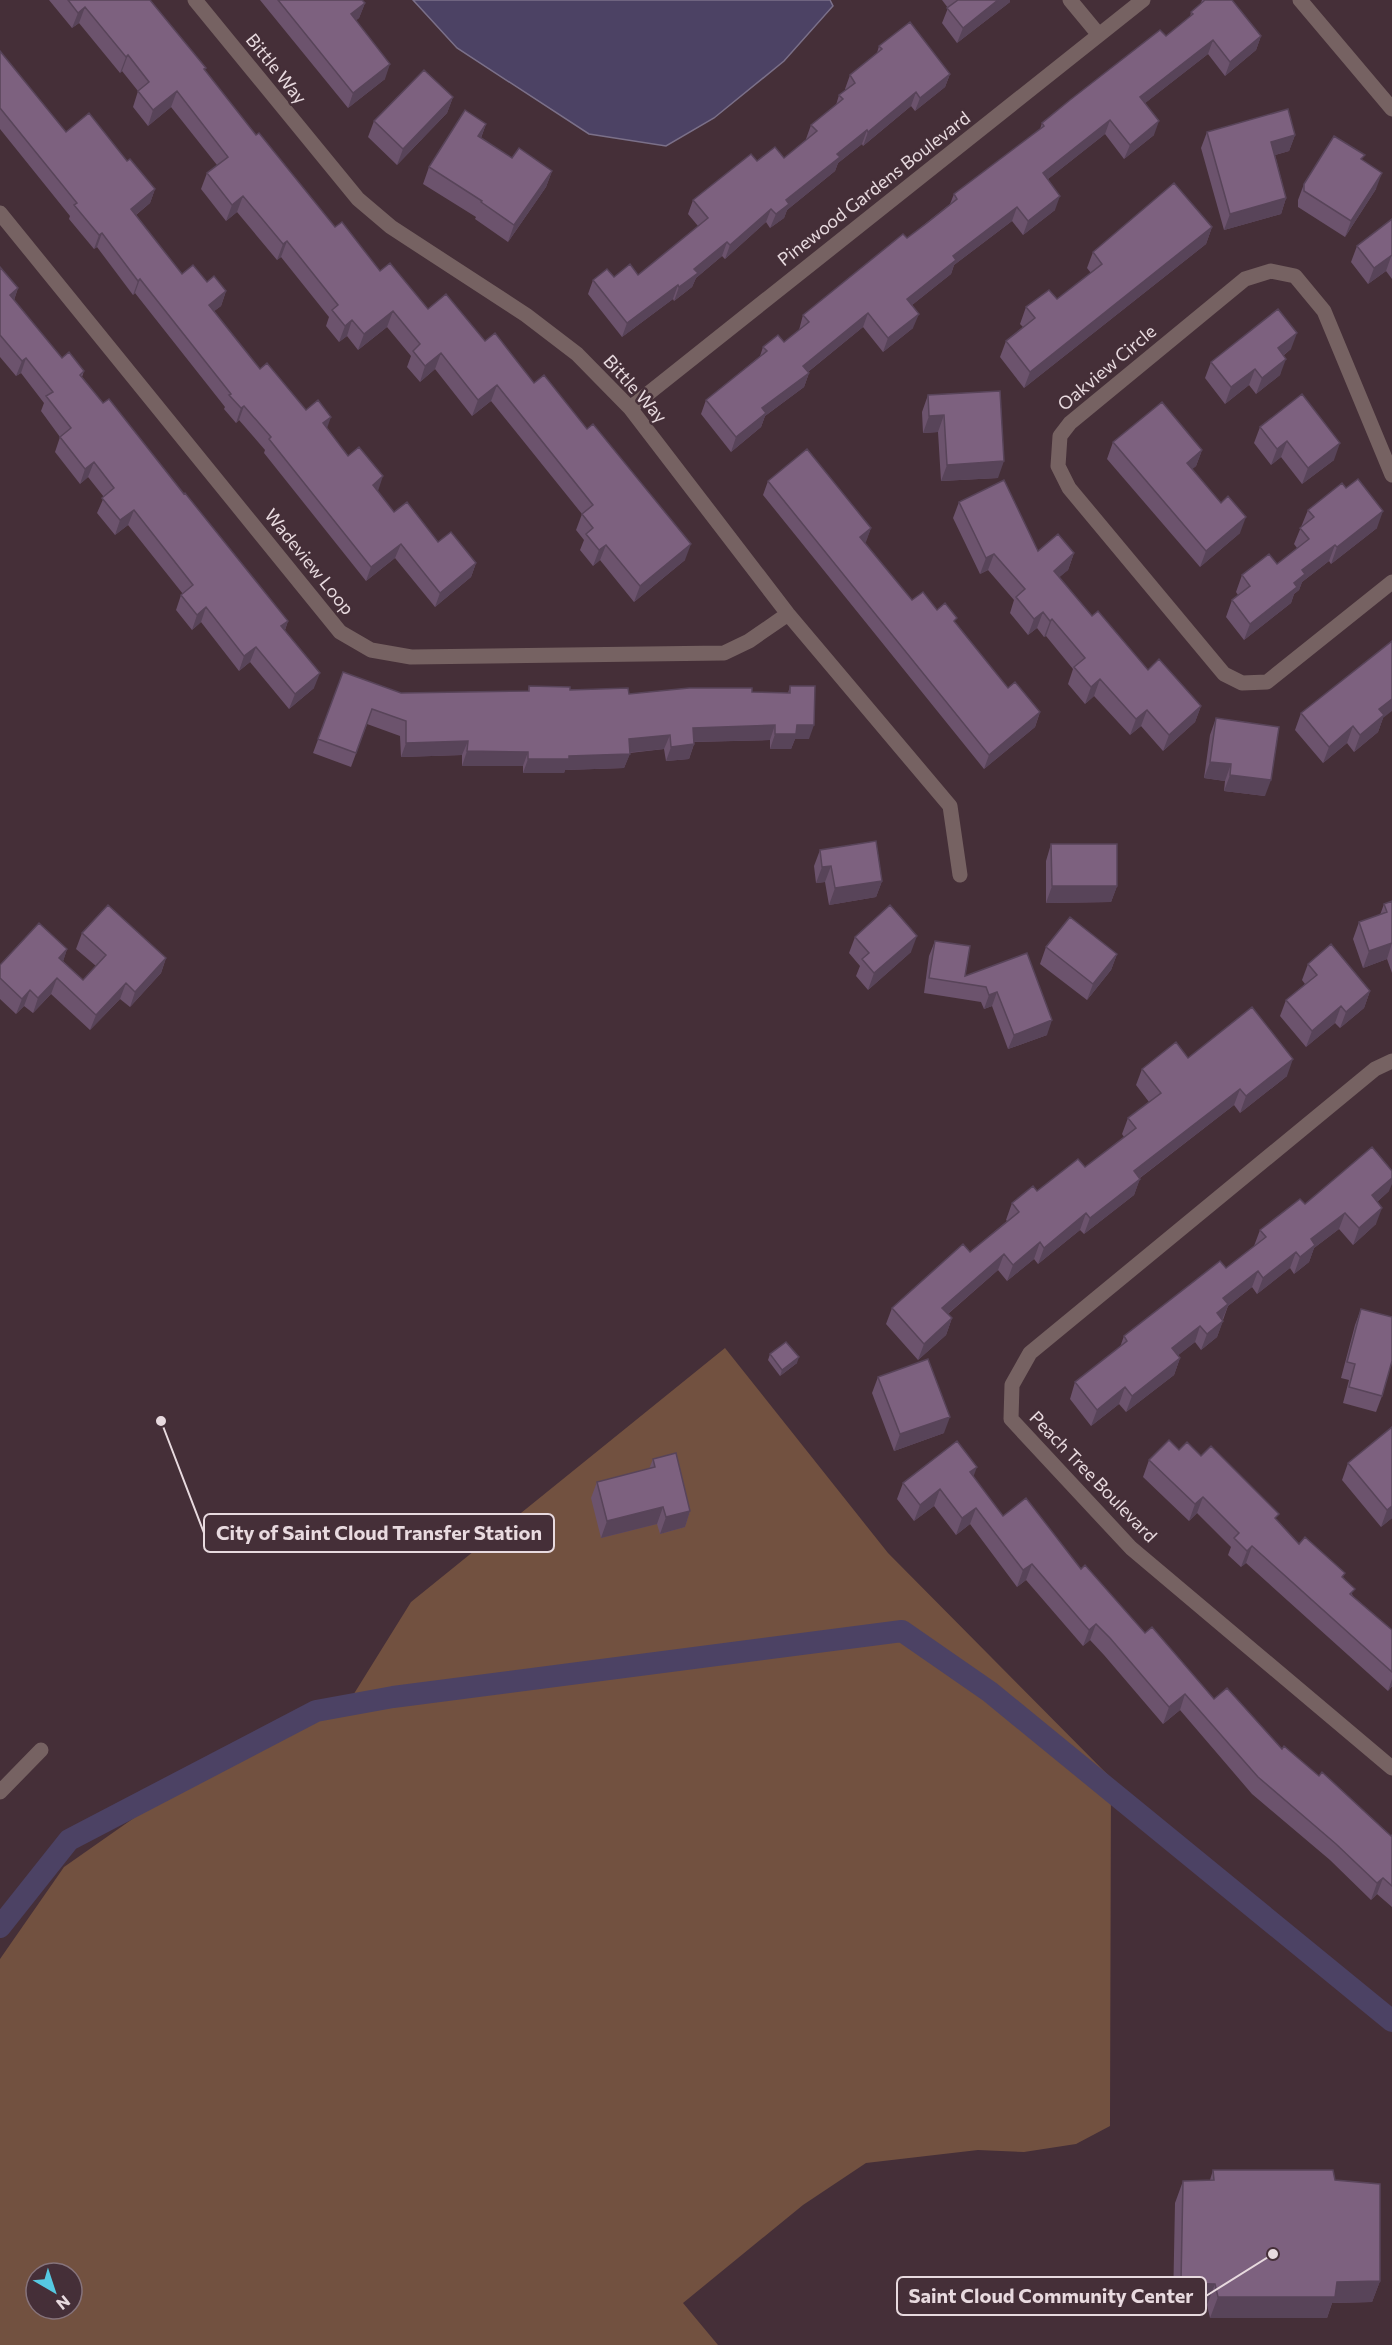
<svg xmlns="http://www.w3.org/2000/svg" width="1392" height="2345" viewBox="0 0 1392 2345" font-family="Commissioner,sans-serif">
  <rect width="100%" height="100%" fill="#452f38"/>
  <path fill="#725140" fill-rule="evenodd" d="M 725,1348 L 888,1553 L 1111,1778 L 1110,2126 L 1076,2144 L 1024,2152 L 978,2150 L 866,2163 L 803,2205 L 683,2303 L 718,2345 L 0,2345 L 0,1959 L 64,1867 L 238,1745 L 342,1713 L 411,1602 ZM 36,2273 L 72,2273 L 72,2309 L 36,2309 Z"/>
  <path fill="#4c4264" stroke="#7b7089" stroke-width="1.5" d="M 413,0 L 830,0 L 833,6 L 784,61 L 714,118 L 666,146 L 589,134 L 457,48 Z"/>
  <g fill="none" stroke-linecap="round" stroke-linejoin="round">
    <path stroke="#4c4264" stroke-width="22" d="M 0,1927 L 69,1840 L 316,1711 L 393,1697 L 902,1631 L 990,1692 L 1392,2021"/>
    <path stroke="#766262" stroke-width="15" d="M 195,0 L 358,199 L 391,227 L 526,315 L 577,354 L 630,408 L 788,614 L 950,806 L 960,875
      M 1070,0 L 1099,35
      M 1300,0 L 1392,109
      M 0,213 L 340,632 L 371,650 L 411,657 L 724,653 L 749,641 L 788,614
      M 630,408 L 1143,0
      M 1392,475 L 1324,311 L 1295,276 L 1271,271 L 1245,279 L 1070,423 L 1060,436 L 1058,466 L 1069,488 L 1224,674 L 1242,683 L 1267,682 L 1392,582
      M 1392,1061 L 1375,1069 L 1030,1353 L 1012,1385 L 1011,1419 L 1131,1548 L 1392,1768
      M 0,1792 L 41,1750"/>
  </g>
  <path fill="#6c536d" d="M 49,0 L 150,0 L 206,68 L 205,70 L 256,135 L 335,227 L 380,271 L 428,309 L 485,341 L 534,383 L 685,560 L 634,602 L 600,560 L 593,566 L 580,550 L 584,540 L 576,530 L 582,514 L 491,401 L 472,416 L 435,369 L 420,382 L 407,367 L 411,356 L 387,327 L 358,350 L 347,336 L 339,342 L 326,326 L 329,317 L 281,257 L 277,260 L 237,212 L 226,221 L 201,189 L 207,173 L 217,165 L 171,107 L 148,126 L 133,107 L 138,91 L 122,71 L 120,73 L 79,23 L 72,28 Z
    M 260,0 L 362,0 L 365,3 L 359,18 L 356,20 L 385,79 L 348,108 Z
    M 942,0 L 1010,0 L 1010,2 L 957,43 L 942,23 L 948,8 Z
    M 1202,0 L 1232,0 L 1261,36 L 1256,50 L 1225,76 L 1208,54 L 1145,103 L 1154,135 L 1124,159 L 1105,134 L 1048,179 L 1055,210 L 1023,235 L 1012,221 L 954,265 L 951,274 L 912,305 L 913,328 L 883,352 L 863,327 L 808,372 L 809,373 L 804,387 L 765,416 L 761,427 L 731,452 L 701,414 L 706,400 L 760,356 L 763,347 L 784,342 L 799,330 L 803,315 L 907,238 L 950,204 L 954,194 L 1040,129 L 1042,123 L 1166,36 L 1190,17 L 1191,12 L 1200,5 Z
    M 879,46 L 950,74 L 945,87 L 915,111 L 911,106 L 863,146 L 862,144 L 838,163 L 835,171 L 787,210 L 784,218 L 770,228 L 766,222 L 725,259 L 722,256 L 696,278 L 692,287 L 674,301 L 673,299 L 622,337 L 588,294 L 593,280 L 638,275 L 698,226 L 688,214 L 693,200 L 757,161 L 784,158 L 807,139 L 806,139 L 811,125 L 836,105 L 839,95 L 846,90 L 845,89 L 850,75 L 877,53 Z
    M 0,51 L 66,132 L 127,161 L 155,189 L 150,203 L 136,215 L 182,274 L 207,282 L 226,291 L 221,306 L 214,311 L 260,369 L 327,429 L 394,512 L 438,542 L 476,563 L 471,577 L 435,607 L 395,558 L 366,581 L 264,453 L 265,450 L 239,420 L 236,423 L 224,409 L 225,407 L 135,293 L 133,295 L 97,247 L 94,249 L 69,219 L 70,216 L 0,129 Z
    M 453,97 L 447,113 L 397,165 L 368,137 L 374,121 Z
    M 486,124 L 481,138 L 512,158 L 552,171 L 546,187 L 508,242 L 475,219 L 476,217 L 423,184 L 429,167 Z
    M 1207,132 L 1295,135 L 1289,151 L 1275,155 L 1286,198 L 1281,214 L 1224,230 L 1201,148 Z
    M 1363,160 L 1376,189 L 1345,237 L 1298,207 L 1298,200 L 1304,184 Z
    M 1392,219 L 1392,279 L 1386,271 L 1368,284 L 1351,262 L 1357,246 Z
    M 1212,227 L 1206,244 L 1024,388 L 1000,357 L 1006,341 L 1023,327 L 1020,324 L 1026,307 L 1057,299 L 1091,273 L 1087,268 L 1093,252 Z
    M 0,267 L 18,288 L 14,300 L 62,358 L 84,371 L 82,377 L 103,403 L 184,494 L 288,621 L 285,630 L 314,688 L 289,709 L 250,662 L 239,671 L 201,622 L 192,630 L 176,610 L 181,595 L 183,594 L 128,525 L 115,535 L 97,513 L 104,497 L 88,477 L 80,484 L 55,452 L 60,437 L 41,411 L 44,403 L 21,373 L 16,376 L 0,357 Z
    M 1291,349 L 1284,355 L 1280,375 L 1256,394 L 1249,385 L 1225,404 L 1205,378 L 1211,362 Z
    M 928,395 L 998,478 L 941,481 L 938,432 L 923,433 L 922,412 Z
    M 1260,427 L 1334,460 L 1302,484 L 1281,457 L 1271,465 L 1254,443 Z
    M 1113,442 L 1202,450 L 1196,466 L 1192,469 L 1240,533 L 1200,567 L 1107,459 Z
    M 768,481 L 871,528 L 865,543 L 912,600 L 937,610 L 956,623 L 1008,688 L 1040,712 L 1035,727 L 984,769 L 763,495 Z
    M 959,502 L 1038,551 L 1074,553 L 1068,570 L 1059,577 L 1092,616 L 1148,670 L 1201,706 L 1195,722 L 1163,751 L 1141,726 L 1130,735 L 1094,696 L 1085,704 L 1068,684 L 1073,669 L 1046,636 L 1044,637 L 1037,628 L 1028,635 L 1010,613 L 1014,600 L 988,570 L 980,574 L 953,518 Z
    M 1308,510 L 1377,528 L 1331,564 L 1329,561 L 1302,582 L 1299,590 L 1294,594 L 1291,603 L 1244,640 L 1226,617 L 1232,600 L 1238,595 L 1236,592 L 1242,575 L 1277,564 L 1297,548 L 1294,544 Z
    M 343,672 L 401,693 L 528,691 L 529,686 L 629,694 L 788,693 L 790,686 L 809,739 L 795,739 L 791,749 L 770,749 L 770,740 L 694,742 L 694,744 L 689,759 L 666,761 L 664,749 L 630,753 L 624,768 L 565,770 L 564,773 L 523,773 L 523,766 L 462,766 L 462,755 L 401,757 L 400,736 L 367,724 L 351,767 L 313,753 Z
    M 1301,713 L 1383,718 L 1378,732 L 1354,752 L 1347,743 L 1323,763 L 1295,730 Z
    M 1216,718 L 1265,796 L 1224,791 L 1225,781 L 1204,778 L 1210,735 Z
    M 1051,844 L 1117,886 L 1111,902 L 1046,903 L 1046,861 Z
    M 820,850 L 882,881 L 876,897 L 829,905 L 825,882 L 816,883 L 814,866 Z
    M 1392,901 L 1392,973 L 1387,959 L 1363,968 L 1353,939 L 1359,922 L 1380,915 L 1384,904 Z
    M 82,933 L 166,958 L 161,973 L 130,1007 L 120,999 L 90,1030 L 51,994 L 33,1013 L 24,1006 L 16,1014 L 0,999 L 0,965 L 67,949 L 63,961 L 83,980 L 96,966 L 76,949 Z
    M 855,937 L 911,952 L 868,990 L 856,976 L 860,966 L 849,953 Z
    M 935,941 L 965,976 L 1027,953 L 1047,1035 L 1008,1049 L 992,1006 L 984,1009 L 981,1002 L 924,993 L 929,956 Z
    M 1046,947 L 1117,954 L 1111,970 L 1087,1000 L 1040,964 Z
    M 1308,964 L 1370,991 L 1364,1008 L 1340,1028 L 1335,1023 L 1306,1047 L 1280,1016 L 1286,1000 L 1305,984 L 1302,980 Z
    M 1188,1058 L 1287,1076 L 1240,1113 L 1234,1105 L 1140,1178 L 1134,1195 L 1084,1234 L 1080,1230 L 1038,1264 L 1034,1259 L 1007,1281 L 998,1270 L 948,1314 L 952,1318 L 946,1335 L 918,1360 L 886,1324 L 892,1308 L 970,1252 L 1007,1221 L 1006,1220 L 1012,1203 L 1085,1167 L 1124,1137 L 1122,1134 L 1128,1118 L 1149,1102 L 1136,1085 L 1142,1069 Z
    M 1389,1191 L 1377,1202 L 1376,1224 L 1353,1245 L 1339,1229 L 1314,1248 L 1309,1262 L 1294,1274 L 1290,1268 L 1257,1294 L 1252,1287 L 1228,1306 L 1217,1337 L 1201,1350 L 1195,1342 L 1178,1355 L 1180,1358 L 1174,1375 L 1126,1412 L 1119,1404 L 1091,1426 L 1070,1399 L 1075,1382 L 1120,1347 L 1124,1336 L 1226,1268 L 1254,1246 L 1260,1230 L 1305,1204 Z
    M 1361,1309 L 1382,1396 L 1376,1412 L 1343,1403 L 1349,1380 L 1341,1378 L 1355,1325 Z
    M 770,1354 L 797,1363 L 780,1376 L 768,1360 Z
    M 878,1377 L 944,1433 L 894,1451 L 872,1393 Z
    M 1392,1427 L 1392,1518 L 1381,1527 L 1342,1480 L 1348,1463 Z
    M 1179,1450 L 1201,1456 L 1277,1520 L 1299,1544 L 1344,1578 L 1353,1596 L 1392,1630 L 1392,1686 L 1388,1691 L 1246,1563 L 1241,1567 L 1228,1555 L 1231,1547 L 1197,1513 L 1189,1521 L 1143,1477 L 1149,1460 Z
    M 653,1459 L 690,1511 L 685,1527 L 660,1534 L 657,1524 L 601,1538 L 591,1498 L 597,1482 L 649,1469 Z
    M 973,1476 L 1003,1516 L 1081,1569 L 1145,1633 L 1214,1699 L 1282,1749 L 1391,1836 L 1392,1835 L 1392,1907 L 1377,1894 L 1371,1900 L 1330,1860 L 1252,1794 L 1180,1710 L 1163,1724 L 1104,1655 L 1090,1640 L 1083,1646 L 1026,1580 L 1017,1587 L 970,1524 L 956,1535 L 934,1506 L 914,1521 L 897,1499 L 903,1483 Z
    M 1213,2170 L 1335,2180 L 1380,2281 L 1372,2302 L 1332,2303 L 1327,2318 L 1210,2318 L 1207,2305 L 1173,2305 L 1175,2203 L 1183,2181 L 1210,2180 Z"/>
  <path fill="#584459" d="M 998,0 L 1010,0 L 1010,2 L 957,43 L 963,28 Z
    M 365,3 L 359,18 L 346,29 L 351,14 Z
    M 85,7 L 79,23 L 72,28 L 78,13 Z
    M 1261,36 L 1256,50 L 1225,76 L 1230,62 Z
    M 1213,40 L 1208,54 L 1135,111 L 1140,97 Z
    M 128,55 L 122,71 L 120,73 L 126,57 Z
    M 390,64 L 385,79 L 348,108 L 353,93 Z
    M 950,74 L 945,87 L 915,111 L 920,98 Z
    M 177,91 L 171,107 L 148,126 L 153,110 Z
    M 916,92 L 911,106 L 863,146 L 868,132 Z
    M 453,97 L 447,113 L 397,165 L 403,149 Z
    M 1110,120 L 1105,134 L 1038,187 L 1043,173 Z
    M 1159,121 L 1154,135 L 1124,159 L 1130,145 Z
    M 486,124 L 480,140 L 478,136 Z
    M 867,130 L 862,144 L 838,163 L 835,171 L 787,210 L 784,218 L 770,228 L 776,214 L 786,200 L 837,154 Z
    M 1295,135 L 1289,151 L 1265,158 L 1271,142 Z
    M 552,171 L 546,187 L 508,242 L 514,225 Z
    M 1382,173 L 1376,189 L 1345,237 L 1351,221 Z
    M 155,189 L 150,203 L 126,223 L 131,209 Z
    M 243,196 L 237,212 L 226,221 L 232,205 Z
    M 1060,196 L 1055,210 L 1023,235 L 1028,221 Z
    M 1286,198 L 1281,214 L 1224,230 L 1230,214 Z
    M 1017,207 L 1012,221 L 954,265 L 951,274 L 902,313 L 907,299 L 953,256 Z
    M 771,209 L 766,222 L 725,259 L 730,245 Z
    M 1212,227 L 1206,244 L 1024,388 L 1030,372 Z
    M 102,233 L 97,247 L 94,249 L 99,235 Z
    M 287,241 L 281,257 L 277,260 L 283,244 Z
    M 727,242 L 722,256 L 696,278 L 692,287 L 674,301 L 679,287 L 694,269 Z
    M 1392,254 L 1386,271 L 1368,284 L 1374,268 Z
    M 140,279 L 135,293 L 133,295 L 138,281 Z
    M 678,285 L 673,299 L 622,337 L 627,323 Z
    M 18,288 L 13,303 L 10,295 Z
    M 226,291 L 221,306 L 204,319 L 209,305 Z
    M 393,311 L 387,327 L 358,350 L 364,334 Z
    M 868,313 L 863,327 L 798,380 L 803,366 Z
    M 919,314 L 913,328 L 883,352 L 888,338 Z
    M 352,320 L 347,336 L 339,342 L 345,326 Z
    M 1297,333 L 1291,349 L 1272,364 L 1278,348 Z
    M 441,353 L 435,369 L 420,382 L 425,366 Z
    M 26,358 L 21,373 L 16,376 L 22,361 Z
    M 1286,359 L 1280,375 L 1256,394 L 1262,378 Z
    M 1255,369 L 1249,385 L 1225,404 L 1231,387 Z
    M 809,373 L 804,387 L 765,416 L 761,427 L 731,452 L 736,437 L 762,408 Z
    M 497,385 L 491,401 L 472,416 L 478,400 Z
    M 244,406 L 239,420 L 236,423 L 241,408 Z
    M 944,415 L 938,432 L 923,433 L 929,416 Z
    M 331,417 L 326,431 L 323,423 Z
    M 1287,441 L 1281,457 L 1271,465 L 1277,449 Z
    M 1340,443 L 1334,460 L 1302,484 L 1308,468 Z
    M 1202,450 L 1196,466 L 1181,479 L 1187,463 Z
    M 1004,461 L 998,478 L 941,481 L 947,465 Z
    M 94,462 L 88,477 L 80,484 L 85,469 Z
    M 383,476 L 378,491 L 368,499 L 373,485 Z
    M 134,510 L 128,525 L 115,535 L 120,520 Z
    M 1383,511 L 1377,528 L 1331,564 L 1337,547 Z
    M 1246,517 L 1240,533 L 1200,567 L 1206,551 Z
    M 871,528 L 866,542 L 855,551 L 860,537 Z
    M 401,544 L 395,558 L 366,581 L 371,567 Z
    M 691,544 L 685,560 L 634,602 L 640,586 Z
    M 606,545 L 600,560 L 593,566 L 599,550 Z
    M 1335,545 L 1329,561 L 1302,582 L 1299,590 L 1294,594 L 1291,603 L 1244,640 L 1250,624 L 1294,583 L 1302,570 Z
    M 1074,553 L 1068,570 L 1048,587 L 1054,571 Z
    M 994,554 L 988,570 L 980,574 L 986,558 Z
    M 476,563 L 471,577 L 435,607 L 440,593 Z
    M 206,607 L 201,622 L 192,630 L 197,615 Z
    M 1043,612 L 1037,628 L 1028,635 L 1034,619 Z
    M 1052,619 L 1046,636 L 1044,637 L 1050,621 Z
    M 288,621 L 283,636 L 281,626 Z
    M 256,647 L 250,662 L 239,671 L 244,656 Z
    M 320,673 L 314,688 L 289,709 L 295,694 Z
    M 1100,679 L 1094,696 L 1085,704 L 1091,687 Z
    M 1392,699 L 1392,711 L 1383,718 L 1378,732 L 1354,752 L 1360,735 L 1379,709 Z
    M 1201,706 L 1195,722 L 1163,751 L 1169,735 Z
    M 1147,710 L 1141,726 L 1130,735 L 1136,719 Z
    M 1040,712 L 1035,727 L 984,769 L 989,755 Z
    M 775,725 L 770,740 L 687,742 L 693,728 Z
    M 797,725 L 814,725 L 809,739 L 795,739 L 791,749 L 770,749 L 775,734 Z
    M 1353,726 L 1347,743 L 1323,763 L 1329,747 Z
    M 670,735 L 664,749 L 624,753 L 629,739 Z
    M 468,741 L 462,755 L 401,757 L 406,743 Z
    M 694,744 L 689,759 L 666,761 L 671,747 Z
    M 467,751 L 528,752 L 523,766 L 462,766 Z
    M 630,754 L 624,768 L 565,770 L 564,773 L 523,773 L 528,759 L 569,756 Z
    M 1210,762 L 1231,764 L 1225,781 L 1204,778 Z
    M 1230,775 L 1271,780 L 1265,796 L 1224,791 Z
    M 831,866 L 825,882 L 816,883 L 822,867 Z
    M 882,881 L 876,897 L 829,905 L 835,888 Z
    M 1052,886 L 1117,886 L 1111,902 L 1046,903 Z
    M 917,936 L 911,952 L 868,990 L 874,973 Z
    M 1392,943 L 1387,959 L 1363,968 L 1369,951 Z
    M 67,949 L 62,965 L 59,958 Z
    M 1117,954 L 1111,970 L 1087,1000 L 1093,984 Z
    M 166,958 L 161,973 L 130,1007 L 135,992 Z
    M 57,978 L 51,994 L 33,1013 L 38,998 Z
    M 126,983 L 120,999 L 90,1030 L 96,1015 Z
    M 30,990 L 24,1006 L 16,1014 L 22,999 Z
    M 1370,991 L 1364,1008 L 1340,1028 L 1346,1012 Z
    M 997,992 L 992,1006 L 984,1009 L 989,995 Z
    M 1341,1006 L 1335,1023 L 1306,1047 L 1312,1031 Z
    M 1052,1020 L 1047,1035 L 1008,1049 L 1014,1035 Z
    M 1293,1059 L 1287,1076 L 1240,1113 L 1246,1096 Z
    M 1240,1089 L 1234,1105 L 1128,1187 L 1134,1171 Z
    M 1392,1178 L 1392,1184 L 1389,1191 L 1366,1212 L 1372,1195 Z
    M 1140,1179 L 1134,1195 L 1084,1234 L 1090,1218 Z
    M 1382,1208 L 1376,1224 L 1353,1245 L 1359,1228 Z
    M 1086,1213 L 1080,1230 L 1038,1264 L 1044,1248 Z
    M 1345,1213 L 1339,1229 L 1314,1248 L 1309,1262 L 1294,1274 L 1300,1257 L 1311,1239 Z
    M 1040,1242 L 1034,1259 L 1007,1281 L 1013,1265 Z
    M 1296,1252 L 1290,1268 L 1257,1294 L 1263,1278 Z
    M 1004,1254 L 998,1270 L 936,1324 L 942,1308 Z
    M 1258,1271 L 1252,1287 L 1228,1306 L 1222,1320 L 1211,1329 L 1223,1298 Z
    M 952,1318 L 946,1335 L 918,1360 L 924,1344 Z
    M 1223,1321 L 1217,1337 L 1201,1350 L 1207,1334 Z
    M 1200,1326 L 1195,1342 L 1166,1365 L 1172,1348 Z
    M 799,1357 L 797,1363 L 780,1376 L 782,1370 Z
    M 1180,1358 L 1174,1375 L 1126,1412 L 1132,1396 Z
    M 1125,1387 L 1119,1404 L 1091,1426 L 1097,1410 Z
    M 950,1417 L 944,1433 L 894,1451 L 900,1434 Z
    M 977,1467 L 971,1483 L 970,1472 Z
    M 940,1489 L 934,1506 L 914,1521 L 920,1505 Z
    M 1203,1497 L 1197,1513 L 1189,1521 L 1195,1504 Z
    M 1392,1506 L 1392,1518 L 1381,1527 L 1387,1510 Z
    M 663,1507 L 657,1524 L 601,1538 L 607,1521 Z
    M 976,1508 L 970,1524 L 956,1535 L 962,1518 Z
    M 690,1511 L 685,1527 L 660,1534 L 666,1517 Z
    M 1252,1546 L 1246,1563 L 1241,1567 L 1247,1551 Z
    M 1032,1564 L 1026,1580 L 1017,1587 L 1023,1570 Z
    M 1096,1624 L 1090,1640 L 1083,1646 L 1089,1630 Z
    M 1392,1679 L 1392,1686 L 1388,1691 Z
    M 1185,1694 L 1180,1710 L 1163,1724 L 1169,1707 Z
    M 1383,1878 L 1377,1894 L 1371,1900 L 1377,1883 Z
    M 1380,2281 L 1372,2302 L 1332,2303 L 1327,2318 L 1210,2318 L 1218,2297 L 1337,2282 Z
    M 1181,2283 L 1215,2284 L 1207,2305 L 1173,2305 Z"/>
  <path fill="#7d617f" stroke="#584459" stroke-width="1.5" d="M 68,0 L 150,0 L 206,68 L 204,69 L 256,135 L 259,133 L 335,227 L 342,222 L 380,271 L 390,263 L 428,309 L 446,294 L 485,341 L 495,333 L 534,383 L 544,375 L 587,429 L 593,424 L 691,544 L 640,586 L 606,545 L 599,550 L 586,534 L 593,528 L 582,514 L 593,505 L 497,385 L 478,400 L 441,353 L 425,366 L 413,351 L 420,344 L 393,311 L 364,334 L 352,320 L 345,326 L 332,310 L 338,305 L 287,241 L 283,244 L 243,196 L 232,205 L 207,173 L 228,157 L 177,91 L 153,110 L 138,91 L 149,82 L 128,55 L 126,57 L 85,7 L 78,13 Z
    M 278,0 L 362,0 L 365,3 L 351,14 L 390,64 L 353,93 Z
    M 958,0 L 998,0 L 963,28 L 947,8 Z
    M 1205,0 L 1232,0 L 1261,36 L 1230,62 L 1213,40 L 1140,97 L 1159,121 L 1130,145 L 1110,120 L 1043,173 L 1060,196 L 1028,221 L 1017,207 L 953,256 L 956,260 L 907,299 L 919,314 L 888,338 L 868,313 L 803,366 L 809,373 L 762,408 L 766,413 L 736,437 L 706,400 L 767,351 L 763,347 L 778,335 L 784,342 L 809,322 L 803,315 L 903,234 L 907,238 L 927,223 L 957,199 L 954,194 L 1044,126 L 1042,123 L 1070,100 L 1160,30 L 1166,36 L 1193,14 L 1191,12 Z
    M 910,22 L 950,74 L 920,98 L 916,92 L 868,132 L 867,130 L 837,154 L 840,157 L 786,200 L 789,204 L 776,214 L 771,209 L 730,245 L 727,242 L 694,269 L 698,273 L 679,287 L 678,285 L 627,323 L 593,280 L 607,269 L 614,277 L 630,264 L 638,275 L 708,218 L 693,200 L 751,154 L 757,161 L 775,147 L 784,158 L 817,131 L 811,125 L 843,99 L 839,95 L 855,83 L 850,75 L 882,49 L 879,46 Z
    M 0,51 L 66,132 L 89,113 L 127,161 L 130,159 L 155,189 L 131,209 L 182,274 L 193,265 L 207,282 L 214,276 L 226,291 L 209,305 L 260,369 L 267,363 L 306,410 L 318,400 L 331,417 L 323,423 L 348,456 L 359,447 L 383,476 L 373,485 L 394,512 L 407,502 L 438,542 L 451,532 L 476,563 L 440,593 L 401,544 L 371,567 L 269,439 L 271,437 L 244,406 L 241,408 L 229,395 L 231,394 L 140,279 L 138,281 L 102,233 L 99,235 L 74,205 L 77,203 L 0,108 Z
    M 424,70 L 453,97 L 403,149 L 374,121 Z
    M 1288,109 L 1295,135 L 1271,142 L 1286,198 L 1230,214 L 1207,132 Z
    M 465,110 L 486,124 L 478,136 L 512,158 L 519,148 L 552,171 L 514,225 L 481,202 L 482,201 L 429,167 Z
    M 1334,136 L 1365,155 L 1361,159 L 1382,173 L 1351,221 L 1304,191 L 1304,184 Z
    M 1174,183 L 1212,227 L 1030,372 L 1006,341 L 1035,318 L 1026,307 L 1049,290 L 1057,299 L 1102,264 L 1093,252 Z
    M 1392,219 L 1392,255 L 1374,268 L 1357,246 Z
    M 0,267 L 18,288 L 10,295 L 62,358 L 69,352 L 84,371 L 80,375 L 103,403 L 109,399 L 184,494 L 185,493 L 288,621 L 281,626 L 320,673 L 295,694 L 256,647 L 244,656 L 206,607 L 197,615 L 181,595 L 193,585 L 134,510 L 120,520 L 102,498 L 114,488 L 94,462 L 85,469 L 60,437 L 71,428 L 46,396 L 53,392 L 26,358 L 22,361 L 0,335 Z
    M 1278,309 L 1297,333 L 1278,348 L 1286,359 L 1262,378 L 1255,369 L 1231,387 L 1211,362 Z
    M 1000,391 L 1004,461 L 947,465 L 944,415 L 929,416 L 928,395 Z
    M 1302,394 L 1340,443 L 1308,468 L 1287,441 L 1277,449 L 1260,427 Z
    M 1162,402 L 1202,450 L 1187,463 L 1221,503 L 1228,496 L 1246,517 L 1206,551 L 1113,442 Z
    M 807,449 L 871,528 L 860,537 L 912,600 L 923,592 L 937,610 L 945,603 L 957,618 L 954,621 L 1008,688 L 1015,682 L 1040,712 L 989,755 L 768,481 Z
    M 1358,479 L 1383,511 L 1337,547 L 1335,545 L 1302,570 L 1305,574 L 1294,583 L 1297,587 L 1250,624 L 1232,600 L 1250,586 L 1242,575 L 1269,554 L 1277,564 L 1309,539 L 1300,528 L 1314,517 L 1308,510 L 1342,483 L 1346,488 Z
    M 1004,480 L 1038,551 L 1058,534 L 1074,553 L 1054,571 L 1092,616 L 1098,611 L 1148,670 L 1159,659 L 1201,706 L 1169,735 L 1147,710 L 1136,719 L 1100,679 L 1091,687 L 1074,667 L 1085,658 L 1052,619 L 1050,621 L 1043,612 L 1034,619 L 1016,597 L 1025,589 L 994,554 L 986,558 L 959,502 Z
    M 1392,641 L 1392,699 L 1379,709 L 1384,715 L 1360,735 L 1353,726 L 1329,747 L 1301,713 Z
    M 343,672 L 401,693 L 529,691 L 529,686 L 570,687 L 570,690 L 628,688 L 629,694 L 689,688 L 752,688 L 752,692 L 790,693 L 790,686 L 815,686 L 814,725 L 797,725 L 796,734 L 775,734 L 775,725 L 693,728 L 694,744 L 671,747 L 670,735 L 629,739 L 630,754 L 569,756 L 569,759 L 528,759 L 528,752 L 467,751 L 468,741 L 406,743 L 406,721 L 372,709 L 356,753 L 318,739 Z
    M 1216,718 L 1279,727 L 1271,780 L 1230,775 L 1231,764 L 1210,762 Z
    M 876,841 L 882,881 L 835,888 L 831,866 L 822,867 L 820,850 Z
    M 1051,844 L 1117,844 L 1117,886 L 1052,886 Z
    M 1392,901 L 1392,943 L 1369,951 L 1359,922 L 1387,912 L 1384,904 Z
    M 108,905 L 166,958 L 135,992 L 126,983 L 96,1015 L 57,978 L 38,998 L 30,990 L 22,999 L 0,978 L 0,965 L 39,923 L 67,949 L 59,958 L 83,980 L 106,955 L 82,933 Z
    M 890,905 L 917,936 L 874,973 L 862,959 L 869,953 L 855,937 Z
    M 1070,917 L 1117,954 L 1093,984 L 1046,947 Z
    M 935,941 L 970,946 L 965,976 L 1027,953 L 1052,1020 L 1014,1035 L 997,992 L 989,995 L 986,987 L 929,978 Z
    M 1331,944 L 1370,991 L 1346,1012 L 1341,1006 L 1312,1031 L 1286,1000 L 1317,975 L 1308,964 Z
    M 1252,1007 L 1293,1059 L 1246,1096 L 1240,1089 L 1134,1171 L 1140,1179 L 1090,1218 L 1086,1213 L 1044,1248 L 1040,1242 L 1013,1265 L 1004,1254 L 942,1308 L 952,1318 L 924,1344 L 892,1308 L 963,1244 L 970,1252 L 1019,1212 L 1012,1203 L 1033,1186 L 1037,1191 L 1078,1159 L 1085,1167 L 1136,1128 L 1128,1118 L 1161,1093 L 1142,1069 L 1176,1042 L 1188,1058 Z
    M 1372,1147 L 1392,1171 L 1392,1178 L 1372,1195 L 1382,1208 L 1359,1228 L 1345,1213 L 1311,1239 L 1315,1245 L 1300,1257 L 1296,1252 L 1263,1278 L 1258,1271 L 1223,1298 L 1228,1304 L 1217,1313 L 1223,1321 L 1207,1334 L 1200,1326 L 1172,1348 L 1180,1358 L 1132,1396 L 1125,1387 L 1097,1410 L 1075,1382 L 1127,1341 L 1124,1336 L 1220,1261 L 1226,1268 L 1266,1237 L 1260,1230 L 1300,1199 L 1305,1204 Z
    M 1361,1309 L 1392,1317 L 1392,1361 L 1382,1396 L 1349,1387 L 1355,1364 L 1347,1362 Z
    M 786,1342 L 799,1357 L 782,1370 L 770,1354 Z
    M 928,1359 L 950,1417 L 900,1434 L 878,1377 Z
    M 1392,1427 L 1392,1506 L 1387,1510 L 1348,1463 Z
    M 1169,1440 L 1179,1450 L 1187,1442 L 1201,1456 L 1211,1446 L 1279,1514 L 1275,1518 L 1299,1544 L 1305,1537 L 1345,1573 L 1342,1577 L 1355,1589 L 1350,1594 L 1392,1630 L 1392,1672 L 1252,1546 L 1247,1551 L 1234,1538 L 1239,1533 L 1203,1497 L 1195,1504 L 1149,1460 Z
    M 957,1441 L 977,1467 L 970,1472 L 1003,1516 L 1026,1498 L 1081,1569 L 1085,1565 L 1145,1633 L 1152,1627 L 1214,1699 L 1227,1688 L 1282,1749 L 1284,1746 L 1319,1776 L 1322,1772 L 1391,1836 L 1392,1835 L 1392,1886 L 1383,1878 L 1377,1883 L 1336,1844 L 1258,1777 L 1185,1694 L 1169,1707 L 1110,1638 L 1096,1624 L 1089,1630 L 1032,1564 L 1023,1570 L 976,1508 L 962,1518 L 940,1489 L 920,1505 L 903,1483 Z
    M 676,1453 L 690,1511 L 666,1517 L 663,1507 L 607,1521 L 597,1482 L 655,1467 L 653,1459 Z
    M 1213,2170 L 1333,2170 L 1335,2180 L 1380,2184 L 1380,2281 L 1337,2282 L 1335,2297 L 1218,2297 L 1215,2284 L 1181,2283 L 1183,2181 L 1214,2180 Z"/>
  <g text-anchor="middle" stroke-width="5" stroke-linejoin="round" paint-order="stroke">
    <g font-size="18" fill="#e8dadf" stroke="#452f38">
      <text transform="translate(276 69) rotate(51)" y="6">Bittle Way</text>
      <text transform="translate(874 189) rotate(-38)" y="6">Pinewood Gardens Boulevard</text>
      <text transform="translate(1107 368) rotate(-40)" y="6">Oakview Circle</text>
      <text transform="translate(635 389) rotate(48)" y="6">Bittle Way</text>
      <text transform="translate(309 562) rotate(51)" y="6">Wadeview Loop</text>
      <text transform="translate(1093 1477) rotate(46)" y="6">Peach Tree Boulevard</text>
    </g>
  </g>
  <path fill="none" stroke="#e8dadf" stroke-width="2" d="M161 1421L204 1533M1273 2254L1206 2296"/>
  <g fill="#e8dadf" stroke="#452f38" stroke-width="2">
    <circle cx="161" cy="1421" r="6"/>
    <circle cx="1273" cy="2254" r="6"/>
  </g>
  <g fill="#452f38" stroke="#e8dadf" stroke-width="2">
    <rect x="204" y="1514" width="350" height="38" rx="6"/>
    <rect x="897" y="2277" width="309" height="38" rx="6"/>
  </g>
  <g font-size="20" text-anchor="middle" font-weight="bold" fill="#e8dadf">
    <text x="379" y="1540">City of Saint Cloud Transfer Station</text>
    <text x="1051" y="2303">Saint Cloud Community Center</text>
  </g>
  <g transform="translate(54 2291) rotate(141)"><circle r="28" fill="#452f38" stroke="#86737b" stroke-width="1.5"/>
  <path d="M0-4.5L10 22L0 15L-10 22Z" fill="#56c9e1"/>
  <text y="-9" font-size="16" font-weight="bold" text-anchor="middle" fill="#e8dadf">N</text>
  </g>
</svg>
